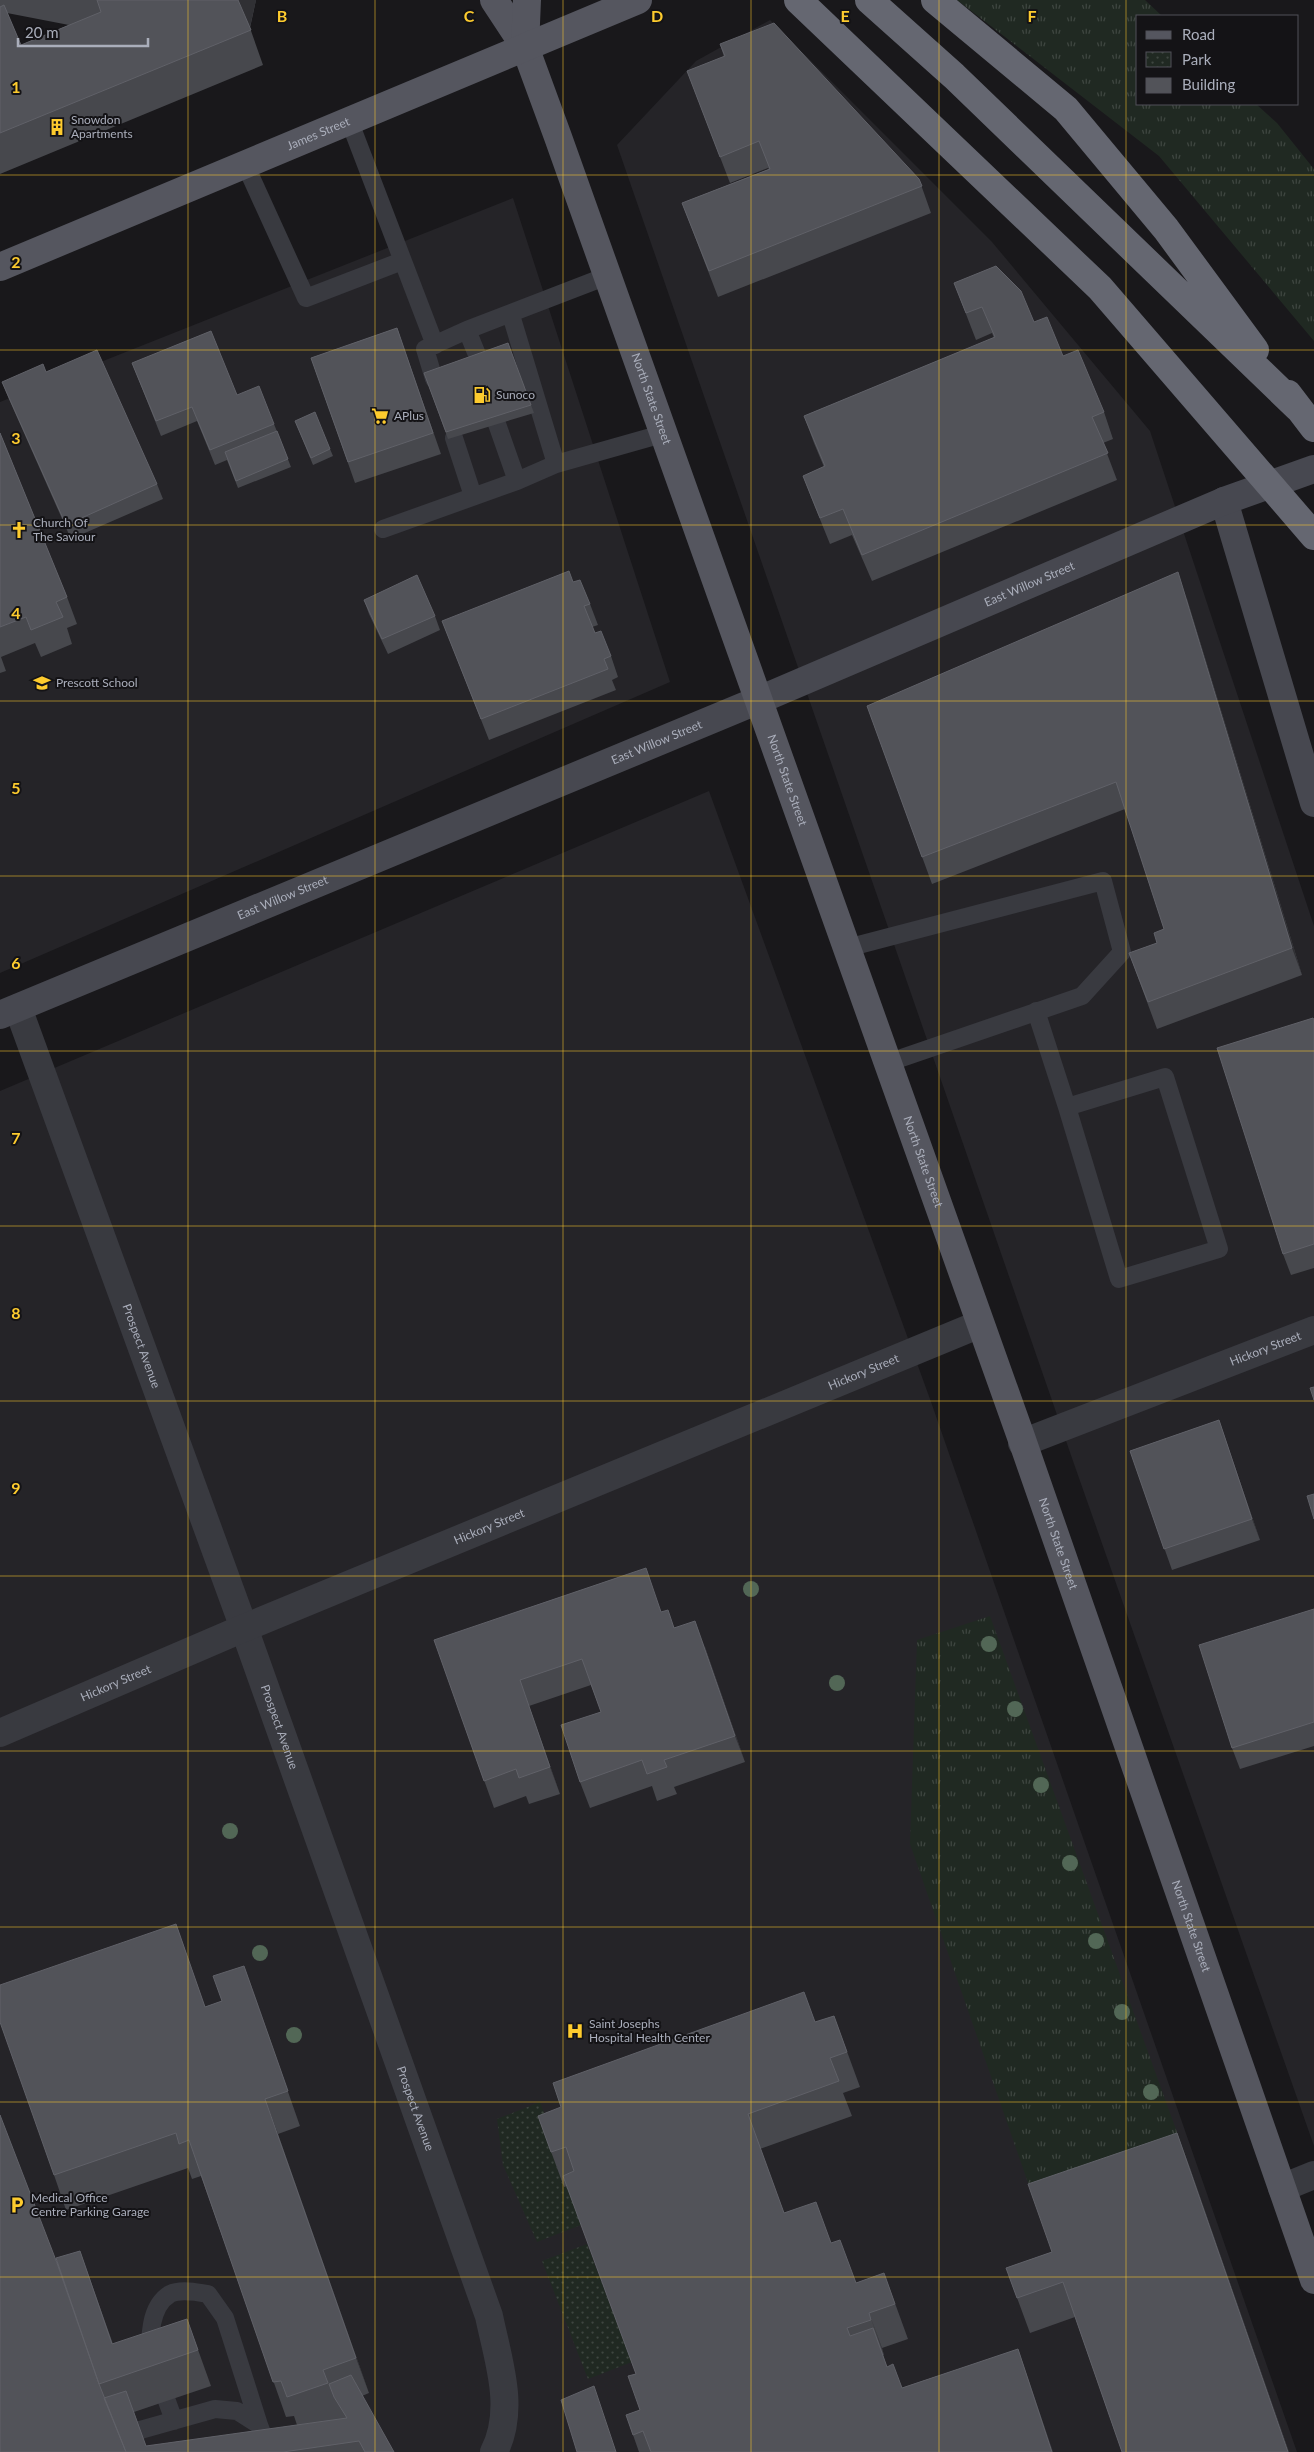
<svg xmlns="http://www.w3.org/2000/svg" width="1314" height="2452" viewBox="0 0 1314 2452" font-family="Lato,sans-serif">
  <defs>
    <pattern id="grass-tufts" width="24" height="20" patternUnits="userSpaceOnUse" patternTransform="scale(1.25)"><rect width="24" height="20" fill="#202922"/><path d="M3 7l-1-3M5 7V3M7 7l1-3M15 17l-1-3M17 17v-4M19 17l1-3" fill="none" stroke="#3e4640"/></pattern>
    <pattern id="park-dots" width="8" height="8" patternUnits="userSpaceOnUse" patternTransform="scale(1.25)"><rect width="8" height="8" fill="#202922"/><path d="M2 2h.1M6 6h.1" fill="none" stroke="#3e4640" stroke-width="1.8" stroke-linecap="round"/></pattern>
  </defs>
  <rect width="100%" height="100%" fill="#19181b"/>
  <path fill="#252428" d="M 770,20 L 992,242 L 1150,431 L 1314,926 L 1314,2146 L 1073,1461 L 617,145 L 696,61 Z
    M 513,198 L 670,682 L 0,973 L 0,402 Z
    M 709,791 L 930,1399 L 1297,2452 L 0,2452 L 0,1091 Z"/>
  <path fill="url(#grass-tufts)" d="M 957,0 L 1145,0 L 1162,16 L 1138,16 L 1138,104 L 1256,104 L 1277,123 L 1314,169 L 1314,341 L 1159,156 Z
    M 990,1616 L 1190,2168 L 1041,2220 L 910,1844 L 917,1640 Z"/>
  <path fill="url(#park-dots)" d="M 540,2102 L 558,2148 L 578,2182 L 576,2211 L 581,2225 L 537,2242 L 503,2165 L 497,2119 Z
    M 587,2244 L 632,2362 L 588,2379 L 542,2261 Z"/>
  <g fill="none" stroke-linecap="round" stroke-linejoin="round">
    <path stroke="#393a40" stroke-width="18" d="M 349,120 L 435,345
      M 245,164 L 306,298 L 402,261
      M 511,315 L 556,464
      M 480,362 L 467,330 L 607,276
      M 434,379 L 425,349 L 467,330
      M 497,424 L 517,481
      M 454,438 L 473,496
      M 383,529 L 517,481 L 556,464 L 662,434
      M 847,948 L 1103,881 L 1122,952 L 1082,996 L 887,1063
      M 1036,1011 L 1067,1107 L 1119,1279 L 1219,1249 L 1165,1077 L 1067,1107
      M 174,2421 C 167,2400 158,2379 153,2358 C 148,2339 150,2306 170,2294 C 180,2289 197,2292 208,2294 L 225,2318 L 259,2425
      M 119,2436 L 215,2409 L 237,2411 L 259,2425 L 269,2452"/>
    <g stroke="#393a40" stroke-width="28">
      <path id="s1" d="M 18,1008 L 244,1628 L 489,2316 C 498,2360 516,2409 494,2452"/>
      <path id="s2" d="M 1022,1443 L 1314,1330"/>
      <path id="s3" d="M 0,1733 L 244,1628 L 980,1324"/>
      <path d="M 1282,2188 L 1314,2175"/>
    </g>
    <g stroke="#474850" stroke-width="28">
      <path d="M 1224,501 L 1314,803"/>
      <path id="s4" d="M 0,1015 L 759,700 L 1224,501 L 1314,469"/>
    </g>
    <g stroke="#55565f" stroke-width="28">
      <path id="s5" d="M 494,0 L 525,47 L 558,137 L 1020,1434 L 1314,2280"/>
      <path d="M 525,47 L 527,0"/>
      <path id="s6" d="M 0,267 L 638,0"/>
    </g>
    <path stroke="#656771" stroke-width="28" d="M 798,0 L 1100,288 L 1314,536
      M 869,0 L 954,76 L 1298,408
      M 935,0 L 1066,109 L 1166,229 L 1255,350
      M 1288,394 L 1314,428"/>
  </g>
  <g fill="#526756">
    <circle cx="751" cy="1589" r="8"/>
    <circle cx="989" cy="1644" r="8"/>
    <circle cx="837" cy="1683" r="8"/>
    <circle cx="1015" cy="1709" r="8"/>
    <circle cx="1041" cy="1785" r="8"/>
    <circle cx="230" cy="1831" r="8"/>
    <circle cx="1070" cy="1863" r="8"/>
    <circle cx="1096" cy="1941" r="8"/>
    <circle cx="260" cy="1953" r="8"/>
    <circle cx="1122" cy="2012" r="8"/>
    <circle cx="294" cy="2035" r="8"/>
    <circle cx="1151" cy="2092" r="8"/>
  </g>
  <path fill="#47484d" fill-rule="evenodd" d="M 0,0 L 256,0 L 250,28 L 263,65 L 0,174 ZM 7,13 L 69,25 L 21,45 Z
    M 720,44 L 919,179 L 931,213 L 718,297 L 682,203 L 769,169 L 768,168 L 730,183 L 687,71 L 724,57 Z
    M 954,283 L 1034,322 L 1063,356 L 1104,412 L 1113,439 L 1103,443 L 1117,480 L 872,581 L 852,535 L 830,544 L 813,502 L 803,476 L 824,467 L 814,443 L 804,416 L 994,338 L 992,333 L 976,340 Z
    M 397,328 L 441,454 L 355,483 L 311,358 Z
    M 508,343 L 534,413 L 448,439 L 424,373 Z
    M 132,363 L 237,395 L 274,424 L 291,467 L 238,488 L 227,460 L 215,465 L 197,421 L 161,436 Z
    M 46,372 L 157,484 L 163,499 L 71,539 L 8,397 L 2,382 Z
    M 295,421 L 330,449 L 333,456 L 313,465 Z
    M 0,433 L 67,597 L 77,624 L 67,628 L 72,644 L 41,657 L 35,643 L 1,657 L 6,671 L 0,673 Z
    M 573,582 L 590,604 L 598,625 L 592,627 L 595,633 L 611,656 L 618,677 L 612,680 L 616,690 L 489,740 L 442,621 Z
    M 1187,599 L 1302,975 L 1157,1029 L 1129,953 L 1157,943 L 1164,929 L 1125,809 L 932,884 L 867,706 Z
    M 364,600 L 435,616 L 440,630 L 388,654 L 369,614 Z
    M 1314,1020 L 1314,1268 L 1291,1275 L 1283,1254 Z
    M 1219,1420 L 1260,1540 L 1172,1570 L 1130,1451 Z
    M 1314,1609 L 1314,1746 L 1240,1769 L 1232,1748 Z
    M 662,1612 L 675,1628 L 705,1647 L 745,1762 L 674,1787 L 677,1794 L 657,1801 L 652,1786 L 590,1808 L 580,1782 L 601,1712 L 591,1685 L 529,1706 L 560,1794 L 529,1804 L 526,1796 L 494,1808 L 434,1640 Z
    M 176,1924 L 205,2007 L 222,2001 L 244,1966 L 300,2126 L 278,2134 L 369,2393 L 362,2396 L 394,2452 L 0,2452 L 57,2263 L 80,2251 L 113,2344 L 187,2319 L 211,2386 L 134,2412 L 146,2446 L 297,2425 L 294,2416 L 286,2417 L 201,2176 L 192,2179 L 188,2168 L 66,2210 L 54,2175 Z
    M 834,2016 L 860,2087 L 843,2093 L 852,2116 L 760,2149 L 784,2213 L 831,2243 L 856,2283 L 884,2273 L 908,2339 L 882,2348 L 884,2355 L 883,2355 L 887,2367 L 902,2388 L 1018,2349 L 1053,2452 L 639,2452 L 626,2415 L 640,2410 L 636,2374 L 567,2186 L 564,2187 L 538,2116 Z
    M 1177,2133 L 1190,2168 L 1289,2452 L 1122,2452 L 1075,2317 L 1030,2333 L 1006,2268 L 1052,2252 Z"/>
  <path fill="#303034" d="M 238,0 L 256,0 L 249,31 Z
    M 1178,572 L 1187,599 L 1302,975 L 1292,948 Z
    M 1219,1420 L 1226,1441 L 1260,1540 L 1252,1519 Z
    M 695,1621 L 705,1647 L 745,1762 L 735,1736 Z
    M 520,1680 L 529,1706 L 560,1794 L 550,1767 Z
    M 244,1966 L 257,2001 L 300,2126 L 288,2091 Z
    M 265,2099 L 278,2134 L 369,2393 L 356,2358 Z
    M 1177,2133 L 1190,2168 L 1289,2452 L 1288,2452 Z
    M 869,2313 L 882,2348 L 884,2355 Z
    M 1018,2349 L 1030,2384 L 1053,2452 L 1052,2452 Z"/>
  <path fill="#525359" stroke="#606168" d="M 97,0 L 238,0 L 251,30 L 0,133 L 0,7 L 4,5 L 21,45 L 101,12 Z
    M 774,23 L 919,179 L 922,186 L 709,271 L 682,203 L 770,169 L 759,141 L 720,157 L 687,71 L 725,56 L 720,44 Z
    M 996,266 L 1021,291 L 1034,322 L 1047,317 L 1063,356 L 1078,350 L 1104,412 L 1092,417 L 1108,453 L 862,555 L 843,509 L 820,518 L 803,476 L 825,466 L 804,416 L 995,337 L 982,307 L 966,313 L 954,283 Z
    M 397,328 L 433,433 L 348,462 L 311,358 Z
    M 211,331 L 237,395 L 259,386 L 274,424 L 210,450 L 192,407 L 156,421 L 132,363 Z
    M 508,343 L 531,405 L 446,432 L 424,373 Z
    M 97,350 L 157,484 L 66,525 L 2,382 L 43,364 L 46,372 Z
    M 315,412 L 330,449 L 311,458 L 295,421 Z
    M 277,431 L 288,459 L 236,481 L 225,452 Z
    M 0,433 L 67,597 L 56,602 L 63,617 L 31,630 L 26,617 L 0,627 Z
    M 569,571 L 573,582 L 580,580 L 590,604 L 584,606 L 595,633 L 601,631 L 611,656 L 604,659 L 608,669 L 481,719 L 442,621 Z
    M 1178,572 L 1292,948 L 1148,1002 L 1129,953 L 1157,943 L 1154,933 L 1164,929 L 1116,782 L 922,857 L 867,706 Z
    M 417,575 L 435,616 L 382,639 L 364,600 Z
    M 1313,1018 L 1314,1020 L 1314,1244 L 1283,1254 L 1217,1048 Z
    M 1314,1387 L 1314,1400 L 1310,1388 Z
    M 1219,1420 L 1252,1519 L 1164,1549 L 1130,1451 Z
    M 1314,1494 L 1314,1519 L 1307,1496 Z
    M 646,1568 L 661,1612 L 668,1610 L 674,1628 L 695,1621 L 735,1736 L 664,1760 L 667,1767 L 647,1774 L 642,1760 L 580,1782 L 561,1725 L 601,1712 L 582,1659 L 520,1680 L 550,1767 L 519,1778 L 516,1769 L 484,1781 L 434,1640 Z
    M 1314,1609 L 1314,1722 L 1232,1748 L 1199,1645 Z
    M 176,1924 L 205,2007 L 222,2001 L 213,1976 L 244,1966 L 288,2091 L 265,2099 L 356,2358 L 323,2370 L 328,2383 L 287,2397 L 281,2381 L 273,2382 L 189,2140 L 179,2144 L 176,2133 L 54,2175 L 0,2022 L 0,1985 Z
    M 804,1992 L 815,2022 L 834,2016 L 847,2052 L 830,2058 L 839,2081 L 748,2114 L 784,2213 L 816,2202 L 831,2243 L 840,2240 L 856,2283 L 884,2273 L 895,2304 L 869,2313 L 871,2320 L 847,2328 L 850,2336 L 873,2328 L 887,2367 L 893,2364 L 902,2388 L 1018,2349 L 1052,2452 L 651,2452 L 643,2431 L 633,2435 L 626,2415 L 640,2410 L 628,2376 L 636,2374 L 563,2176 L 574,2171 L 566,2147 L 551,2152 L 538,2116 L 561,2107 L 553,2083 Z
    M 0,2115 L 57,2263 L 99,2384 L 126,2452 L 0,2452 Z
    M 1177,2133 L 1288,2452 L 1122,2452 L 1063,2282 L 1017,2298 L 1006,2268 L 1052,2252 L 1028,2184 Z
    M 80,2251 L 112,2344 L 187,2319 L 198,2350 L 99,2384 L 56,2258 Z
    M 351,2375 L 394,2452 L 365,2452 L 359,2441 L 283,2452 L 126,2452 L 104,2398 L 126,2391 L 146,2446 L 347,2418 L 334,2397 L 329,2384 Z
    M 594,2386 L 616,2452 L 577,2452 L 561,2400 Z"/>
  <path fill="none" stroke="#fdcb2e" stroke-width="1" stroke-opacity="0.55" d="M 188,0 L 188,2452M 375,0 L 375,2452M 563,0 L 563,2452M 751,0 L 751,2452M 939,0 L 939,2452M 1126,0 L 1126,2452M 0,175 L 1314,175M 0,350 L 1314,350M 0,525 L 1314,525M 0,701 L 1314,701M 0,876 L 1314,876M 0,1051 L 1314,1051M 0,1226 L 1314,1226M 0,1401 L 1314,1401M 0,1576 L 1314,1576M 0,1751 L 1314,1751M 0,1927 L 1314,1927M 0,2102 L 1314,2102M 0,2277 L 1314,2277"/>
  <defs>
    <g id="building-bare" transform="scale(1.35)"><path d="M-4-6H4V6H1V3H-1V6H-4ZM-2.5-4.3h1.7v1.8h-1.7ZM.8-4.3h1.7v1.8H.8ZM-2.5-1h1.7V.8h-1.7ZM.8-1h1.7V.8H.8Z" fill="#fdcb2e" stroke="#141316" stroke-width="2.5" paint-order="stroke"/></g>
    <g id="fuel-bare" transform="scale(1.35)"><path d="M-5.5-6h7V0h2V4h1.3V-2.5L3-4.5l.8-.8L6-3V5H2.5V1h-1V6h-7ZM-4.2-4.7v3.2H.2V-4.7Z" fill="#fdcb2e" stroke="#141316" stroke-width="2.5" paint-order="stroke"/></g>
    <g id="supermarket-bare" transform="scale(1.35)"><path d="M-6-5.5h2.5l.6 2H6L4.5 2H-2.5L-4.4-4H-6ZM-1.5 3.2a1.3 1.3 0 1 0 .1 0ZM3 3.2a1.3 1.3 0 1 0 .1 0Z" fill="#fdcb2e" stroke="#141316" stroke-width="2.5" paint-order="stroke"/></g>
    <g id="church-bare" transform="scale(1.35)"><path d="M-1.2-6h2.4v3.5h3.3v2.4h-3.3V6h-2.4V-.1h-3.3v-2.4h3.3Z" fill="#fdcb2e" stroke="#141316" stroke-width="2.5" paint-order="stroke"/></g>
    <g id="school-bare" transform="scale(1.35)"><path d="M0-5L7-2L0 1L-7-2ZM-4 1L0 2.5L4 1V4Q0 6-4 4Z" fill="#fdcb2e" stroke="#141316" stroke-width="2.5" paint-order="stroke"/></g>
    <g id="hospital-bare" transform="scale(1.35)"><path d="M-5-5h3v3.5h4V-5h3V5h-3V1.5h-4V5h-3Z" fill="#fdcb2e" stroke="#141316" stroke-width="2.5" paint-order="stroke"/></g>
    <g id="parking-bare" transform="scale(1.35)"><path d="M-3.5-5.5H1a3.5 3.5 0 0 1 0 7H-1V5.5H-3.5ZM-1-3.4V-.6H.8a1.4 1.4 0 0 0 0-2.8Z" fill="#fdcb2e" stroke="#141316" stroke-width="2.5" paint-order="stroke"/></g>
  </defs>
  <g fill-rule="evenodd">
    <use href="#building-bare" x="57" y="127"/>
    <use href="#fuel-bare" x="482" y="395"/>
    <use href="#supermarket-bare" x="380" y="416"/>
    <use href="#church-bare" x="19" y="530"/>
    <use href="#school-bare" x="42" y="683"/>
    <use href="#hospital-bare" x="575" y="2031"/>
    <use href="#parking-bare" x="17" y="2205"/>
  </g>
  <g text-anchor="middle" stroke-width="4" stroke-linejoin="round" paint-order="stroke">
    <g font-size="12" fill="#aaaebb" stroke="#141316" text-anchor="start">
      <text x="71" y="124">Snowdon<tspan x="71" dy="14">Apartments</tspan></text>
      <text x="496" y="399">Sunoco</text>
      <text x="394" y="420">APlus</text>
      <text x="33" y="527">Church Of<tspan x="33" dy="14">The Saviour</tspan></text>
      <text x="56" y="687">Prescott School</text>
      <text x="589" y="2028">Saint Josephs<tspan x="589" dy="14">Hospital Health Center</tspan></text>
      <text x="31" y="2202">Medical Office<tspan x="31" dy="14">Centre Parking Garage</tspan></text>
    </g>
    <g font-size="12" fill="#aaaebb" stroke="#141316">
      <text dy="4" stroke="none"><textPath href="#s6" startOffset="345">James Street</textPath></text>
      <text dy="4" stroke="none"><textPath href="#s5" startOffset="430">North State Street</textPath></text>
      <text dy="4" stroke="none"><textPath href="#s4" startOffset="1116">East Willow Street</textPath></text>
      <text dy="4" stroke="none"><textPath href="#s4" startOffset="711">East Willow Street</textPath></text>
      <text dy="4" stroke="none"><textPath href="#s5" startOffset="835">North State Street</textPath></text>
      <text dy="4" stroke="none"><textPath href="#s4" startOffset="306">East Willow Street</textPath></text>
      <text dy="4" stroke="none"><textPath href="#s5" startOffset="1240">North State Street</textPath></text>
      <text dy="4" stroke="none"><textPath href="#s1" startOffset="360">Prospect Avenue</textPath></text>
      <text dy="4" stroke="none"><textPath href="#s2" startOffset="261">Hickory Street</textPath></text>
      <text dy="4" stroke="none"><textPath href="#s3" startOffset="936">Hickory Street</textPath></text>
      <text dy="4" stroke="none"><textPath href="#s3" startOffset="531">Hickory Street</textPath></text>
      <text dy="4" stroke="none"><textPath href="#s5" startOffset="1645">North State Street</textPath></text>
      <text dy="4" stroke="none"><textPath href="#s3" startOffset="126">Hickory Street</textPath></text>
      <text dy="4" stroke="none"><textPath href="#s1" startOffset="765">Prospect Avenue</textPath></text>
      <text dy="4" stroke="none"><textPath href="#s5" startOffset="2050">North State Street</textPath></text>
      <text dy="4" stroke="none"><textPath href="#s1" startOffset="1170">Prospect Avenue</textPath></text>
    </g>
  </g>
  <g font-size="16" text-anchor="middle" font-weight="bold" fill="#fdcb2e" stroke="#141316" stroke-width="4" stroke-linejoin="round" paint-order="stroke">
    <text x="282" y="22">B</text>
    <text x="469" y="22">C</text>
    <text x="657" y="22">D</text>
    <text x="845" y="22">E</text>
    <text x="1032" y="22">F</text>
    <text x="16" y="93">1</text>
    <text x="16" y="268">2</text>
    <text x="16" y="444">3</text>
    <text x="16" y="619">4</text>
    <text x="16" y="794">5</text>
    <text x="16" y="969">6</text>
    <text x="16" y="1144">7</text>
    <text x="16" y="1319">8</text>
    <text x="16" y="1494">9</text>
  </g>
  <rect x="1136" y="15" width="162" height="90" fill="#141316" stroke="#505158"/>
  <rect x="1146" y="31" width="25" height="8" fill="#55565f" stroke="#505158"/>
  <text x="1182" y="40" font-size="15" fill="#aaaebb">Road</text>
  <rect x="1146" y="52" width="25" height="15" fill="url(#park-dots)" stroke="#505158"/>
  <text x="1182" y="65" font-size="15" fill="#aaaebb">Park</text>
  <rect x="1146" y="78" width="25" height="15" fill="#525359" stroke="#505158"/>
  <text x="1182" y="90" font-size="15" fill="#aaaebb">Building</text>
  <path d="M18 38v8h130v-8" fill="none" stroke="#aaaebb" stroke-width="2.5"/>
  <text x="25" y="38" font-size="15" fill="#aaaebb" stroke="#141316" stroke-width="4" paint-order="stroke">20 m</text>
</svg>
